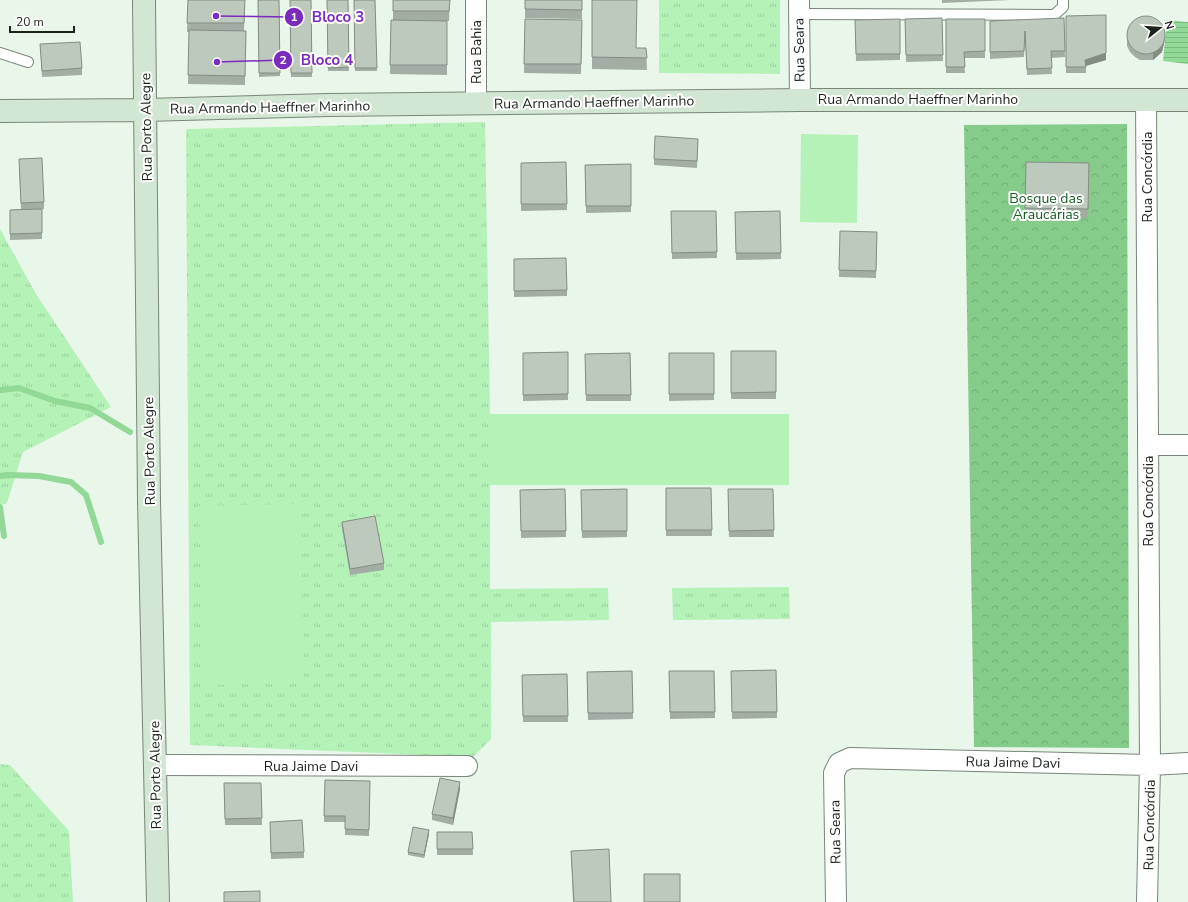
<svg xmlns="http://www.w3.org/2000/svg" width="1188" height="902" viewBox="0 0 1188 902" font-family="'Nunito Sans',sans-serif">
  <defs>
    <pattern id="grass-tufts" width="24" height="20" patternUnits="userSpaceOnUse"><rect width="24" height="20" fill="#b4f2b8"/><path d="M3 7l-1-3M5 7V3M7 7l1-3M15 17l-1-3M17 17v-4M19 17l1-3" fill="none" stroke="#9acf9e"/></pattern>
    <pattern id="forest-crowns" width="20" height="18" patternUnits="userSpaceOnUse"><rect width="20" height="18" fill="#85cb8a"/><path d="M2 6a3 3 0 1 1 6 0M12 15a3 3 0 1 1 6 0" fill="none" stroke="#72ae76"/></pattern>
    <pattern id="water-rules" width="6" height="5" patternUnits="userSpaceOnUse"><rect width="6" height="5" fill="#92d897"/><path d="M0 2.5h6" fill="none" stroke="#7db982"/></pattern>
  </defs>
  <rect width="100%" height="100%" fill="#e9f6ea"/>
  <path fill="url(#grass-tufts)" d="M 659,0 L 780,0 L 780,74 L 659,73 Z
    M 485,122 L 490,414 L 490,589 L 608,588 L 609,620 L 491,622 L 491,739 L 473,757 L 190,745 L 186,129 Z
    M 0,229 L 36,294 L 111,407 L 23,452 L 7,503 L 0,505 Z
    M 789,587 L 790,619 L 673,620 L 672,588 Z
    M 0,764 L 10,765 L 69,831 L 73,902 L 0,902 Z"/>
  <path fill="url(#forest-crowns)" d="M 1127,124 L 1129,748 L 974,747 L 964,125 Z"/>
  <path fill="#b4f2b8" d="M 801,134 L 858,135 L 857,223 L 800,222 Z
    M 490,414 L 789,414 L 789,485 L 490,485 Z
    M 300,504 L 304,683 L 203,685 L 199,506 Z"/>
  <path fill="url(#water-rules)" d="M 1167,20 L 1188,22 L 1188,64 L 1163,61 Z"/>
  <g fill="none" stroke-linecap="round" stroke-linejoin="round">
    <path stroke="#92d897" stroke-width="6" d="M 0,390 L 19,388 L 55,401 L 90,408 L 130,432
      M 0,476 L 7,475 L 39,476 L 71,482 L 86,495 L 101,542
      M 0,507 L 4,536"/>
    <g stroke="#798579" stroke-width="12">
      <path id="lane" d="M 799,14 L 1054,15 L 1063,7 L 1063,0
        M 0,53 L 28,62"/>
    </g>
    <g stroke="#798579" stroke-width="22">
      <path id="street" d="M 799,0 L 800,100
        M 1146,99 L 1150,765 L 1147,902
        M 476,104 L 476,0
        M 1148,445 L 1188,445
        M 154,765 L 467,766
        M 836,902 L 834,773 L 839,763 L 850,758 L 1150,765 L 1188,763"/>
    </g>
    <g stroke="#798579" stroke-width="24">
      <path id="secondary" d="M 144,0 L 149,501 L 158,902
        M 0,111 L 146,110 L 328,105 L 800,100 L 1188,100"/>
    </g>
    <use href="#lane" stroke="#fff" stroke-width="10"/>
    <use href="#street" stroke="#fff" stroke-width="20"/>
    <use href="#secondary" stroke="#d2e6d4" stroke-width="22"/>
  </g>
  <path fill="#a3ada3" d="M 188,0 L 245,0 L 244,31 L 246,31 L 245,85 L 188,84 L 189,32 L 187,32 Z
    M 258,0 L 279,0 L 280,76 L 259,77 Z
    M 290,0 L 311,0 L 312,77 L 291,77 Z
    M 327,0 L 348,0 L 349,71 L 328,71 Z
    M 354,0 L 375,0 L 377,71 L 355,71 Z
    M 393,0 L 450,0 L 449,21 L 447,21 L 447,75 L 390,74 L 391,20 L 393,20 Z
    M 525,0 L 582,0 L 582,19 L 525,18 Z
    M 592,0 L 636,48 L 646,48 L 647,70 L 592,69 Z
    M 942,0 L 1010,0 L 942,3 Z
    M 1066,16 L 1106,60 L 1086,66 L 1086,73 L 1066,73 Z
    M 942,18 L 943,61 L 906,62 L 905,19 Z
    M 1064,18 L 1065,57 L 1051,58 L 1052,74 L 1027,75 L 1025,38 L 1024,57 L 990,59 L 990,21 Z
    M 525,19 L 582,20 L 581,74 L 524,73 Z
    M 900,19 L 900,60 L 856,61 L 855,20 Z
    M 946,19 L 985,19 L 985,58 L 964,58 L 965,73 L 946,73 Z
    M 1127,33 L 1165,39 L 1162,52 L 1153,60 L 1140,60 L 1135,57 L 1130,52 L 1127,46 Z
    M 40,44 L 82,68 L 82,75 L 42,77 Z
    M 698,145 L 697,168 L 654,165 L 654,159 Z
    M 566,162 L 567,210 L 521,211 L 521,163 Z
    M 1026,162 L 1089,163 L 1088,218 L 1025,217 Z
    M 631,164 L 631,212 L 586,213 L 585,165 Z
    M 19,165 L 44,202 L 44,209 L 31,209 L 42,233 L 42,239 L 10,240 L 10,210 L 21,209 Z
    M 671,211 L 716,211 L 717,258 L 672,259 Z
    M 780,211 L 781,259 L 736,260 L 735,212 Z
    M 877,232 L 876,278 L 839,277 L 839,270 Z
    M 514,259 L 567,290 L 567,296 L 514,297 Z
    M 731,351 L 776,351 L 776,399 L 731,399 Z
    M 568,352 L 568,400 L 523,401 L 523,353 Z
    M 630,353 L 631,401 L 586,401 L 585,354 Z
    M 669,353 L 714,353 L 714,400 L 669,401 Z
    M 666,488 L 711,488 L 712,536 L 666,536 Z
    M 565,489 L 566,537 L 521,538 L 520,490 Z
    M 627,489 L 627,537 L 582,538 L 581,490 Z
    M 728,489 L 773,489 L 774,537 L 729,537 Z
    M 342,522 L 384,563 L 384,570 L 350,575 L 342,529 Z
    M 776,670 L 777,718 L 732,719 L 731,671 Z
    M 632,671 L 633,719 L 588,720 L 587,672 Z
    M 669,671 L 714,671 L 715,718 L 670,719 Z
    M 567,674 L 568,722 L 523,722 L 522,675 Z
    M 325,780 L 370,781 L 369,836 L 345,835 L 345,822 L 324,822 Z
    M 224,783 L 261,783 L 262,825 L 225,825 Z
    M 460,789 L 453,825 L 432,820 L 432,814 Z
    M 270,822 L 304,852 L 304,858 L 271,859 Z
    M 437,832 L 472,832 L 473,855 L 437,855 Z
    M 429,834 L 424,858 L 408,855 L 408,852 Z
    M 571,851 L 611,902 L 573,902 Z"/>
  <path fill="#848d84" d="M 1165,33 L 1165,39 L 1162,52 L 1153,60 L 1153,53 Z
    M 1106,53 L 1106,60 L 1085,66 L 1085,60 Z
    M 460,782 L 460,789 L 453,825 L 453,818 Z
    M 429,830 L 429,834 L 424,858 L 424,855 Z"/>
  <path fill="#bdc9bd" stroke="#848d84" d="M 188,0 L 245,0 L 244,23 L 187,23 Z
    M 258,0 L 279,0 L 280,73 L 259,73 Z
    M 290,0 L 311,0 L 312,73 L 291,73 Z
    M 327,0 L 348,0 L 349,67 L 328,68 Z
    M 354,0 L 375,0 L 377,68 L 355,68 Z
    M 393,0 L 450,0 L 449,11 L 393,11 Z
    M 525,0 L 582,0 L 582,10 L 525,9 Z
    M 592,0 L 637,0 L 636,48 L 646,48 L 647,58 L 592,57 Z
    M 1106,15 L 1106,53 L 1085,60 L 1086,67 L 1066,67 L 1066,16 Z
    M1127 35a19 19 0 1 1 38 0a19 19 0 1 1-38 0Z
    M 942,18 L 943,55 L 906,55 L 905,19 Z
    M 1064,18 L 1065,51 L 1051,51 L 1052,68 L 1027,69 L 1025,31 L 1024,51 L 990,52 L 990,21 Z
    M 525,19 L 582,20 L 581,64 L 524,64 Z
    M 900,19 L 900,54 L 856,54 L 855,20 Z
    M 946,19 L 985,19 L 985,51 L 964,52 L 965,67 L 946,67 Z
    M 391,20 L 447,21 L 447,65 L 390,65 Z
    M 189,30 L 246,31 L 245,76 L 188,75 Z
    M 80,42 L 82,68 L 42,71 L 40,44 Z
    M 655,136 L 698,139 L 697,161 L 654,159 Z
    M 42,158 L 44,202 L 21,203 L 19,159 Z
    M 566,162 L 567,204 L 521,204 L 521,163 Z
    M 1026,162 L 1089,163 L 1088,209 L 1025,208 Z
    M 631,164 L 631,206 L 586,206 L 585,165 Z
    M 42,209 L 42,233 L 10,234 L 10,210 Z
    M 671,211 L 716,211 L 717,252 L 672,253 Z
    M 780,211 L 781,253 L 736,253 L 735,212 Z
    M 840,231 L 877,232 L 876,271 L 839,270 Z
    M 566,258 L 567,290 L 514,291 L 514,259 Z
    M 731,351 L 776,351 L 776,392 L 731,393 Z
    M 568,352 L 568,394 L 523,395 L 523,353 Z
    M 630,353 L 631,395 L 586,395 L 585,354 Z
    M 669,353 L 714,353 L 714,394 L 669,394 Z
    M 666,488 L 711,488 L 712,530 L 666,530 Z
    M 565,489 L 566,531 L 521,531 L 520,490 Z
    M 627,489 L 627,531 L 582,531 L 581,490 Z
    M 728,489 L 773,489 L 774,530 L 729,531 Z
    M 375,516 L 384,563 L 350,569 L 342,522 Z
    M 776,670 L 777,712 L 732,712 L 731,671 Z
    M 632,671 L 633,713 L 588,713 L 587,672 Z
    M 669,671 L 714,671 L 715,712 L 670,712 Z
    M 567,674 L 568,716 L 523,716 L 522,675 Z
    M 440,778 L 460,782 L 453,818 L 432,814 Z
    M 325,780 L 370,781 L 369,830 L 345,829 L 345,816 L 324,816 Z
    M 224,783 L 261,783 L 262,818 L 225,819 Z
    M 302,820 L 304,852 L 271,853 L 270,822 Z
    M 413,827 L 429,830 L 424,855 L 408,852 Z
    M 437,832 L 472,832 L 473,849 L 437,849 Z
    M 609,849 L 611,902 L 574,902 L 571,851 Z
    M 644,874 L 680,874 L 680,902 L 644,902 Z
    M 260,891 L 260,902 L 224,902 L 224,892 Z"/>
  <g text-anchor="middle" stroke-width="4" stroke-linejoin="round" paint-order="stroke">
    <g font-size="14" fill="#1c211c" stroke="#fff">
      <text transform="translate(799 50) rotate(-91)" y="5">Rua Seara</text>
      <text transform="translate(476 52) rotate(-90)" y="5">Rua Bahia</text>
      <text x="918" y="104">Rua Armando Haeffner Marinho</text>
      <text transform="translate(594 102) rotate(-1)" y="5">Rua Armando Haeffner Marinho</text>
      <text transform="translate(270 107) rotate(-1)" y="5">Rua Armando Haeffner Marinho</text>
      <text transform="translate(146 127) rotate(-91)" y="5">Rua Porto Alegre</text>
      <text transform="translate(1147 177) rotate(-90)" y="5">Rua Concórdia</text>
      <text transform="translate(149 451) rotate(-91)" y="5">Rua Porto Alegre</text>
      <text transform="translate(1148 501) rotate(-90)" y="5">Rua Concórdia</text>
      <text transform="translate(1013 762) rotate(1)" y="5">Rua Jaime Davi</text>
      <text x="311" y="771">Rua Jaime Davi</text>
      <text transform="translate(155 775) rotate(-91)" y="5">Rua Porto Alegre</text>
      <text transform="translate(1149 825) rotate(-89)" y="5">Rua Concórdia</text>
      <text transform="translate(835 832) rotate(-91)" y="5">Rua Seara</text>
    </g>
    <g font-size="14" fill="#135d22" stroke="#fff">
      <text x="1046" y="203">Bosque das<tspan x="1046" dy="16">Araucárias</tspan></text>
    </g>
  </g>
  <path fill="none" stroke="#7b2cbf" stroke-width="1.5" d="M216 16L294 17M217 62L283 60"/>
  <g fill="#7b2cbf" stroke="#fff" stroke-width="1.5">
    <circle cx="216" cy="16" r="4"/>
    <circle cx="217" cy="62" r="4"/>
    <circle cx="294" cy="17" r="10"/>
    <circle cx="283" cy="60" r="10"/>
  </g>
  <g font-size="12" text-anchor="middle" font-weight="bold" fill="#fff">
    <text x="294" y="21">1</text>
    <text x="283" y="64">2</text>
  </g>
  <g font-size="15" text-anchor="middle" font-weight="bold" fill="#7b2cbf" stroke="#fff" stroke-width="4" stroke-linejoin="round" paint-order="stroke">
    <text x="338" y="22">Bloco 3</text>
    <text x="327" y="65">Bloco 4</text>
  </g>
  <g transform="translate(1160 28) rotate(73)" stroke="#ffffff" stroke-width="3" paint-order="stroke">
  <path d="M0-3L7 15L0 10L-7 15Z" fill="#1c211c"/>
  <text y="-6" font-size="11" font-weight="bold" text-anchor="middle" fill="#1c211c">N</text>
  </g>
  <path d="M10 26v6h64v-6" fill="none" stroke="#1c211c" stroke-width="2"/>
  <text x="16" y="26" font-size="12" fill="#1c211c" stroke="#ffffff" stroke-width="3" paint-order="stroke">20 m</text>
</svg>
